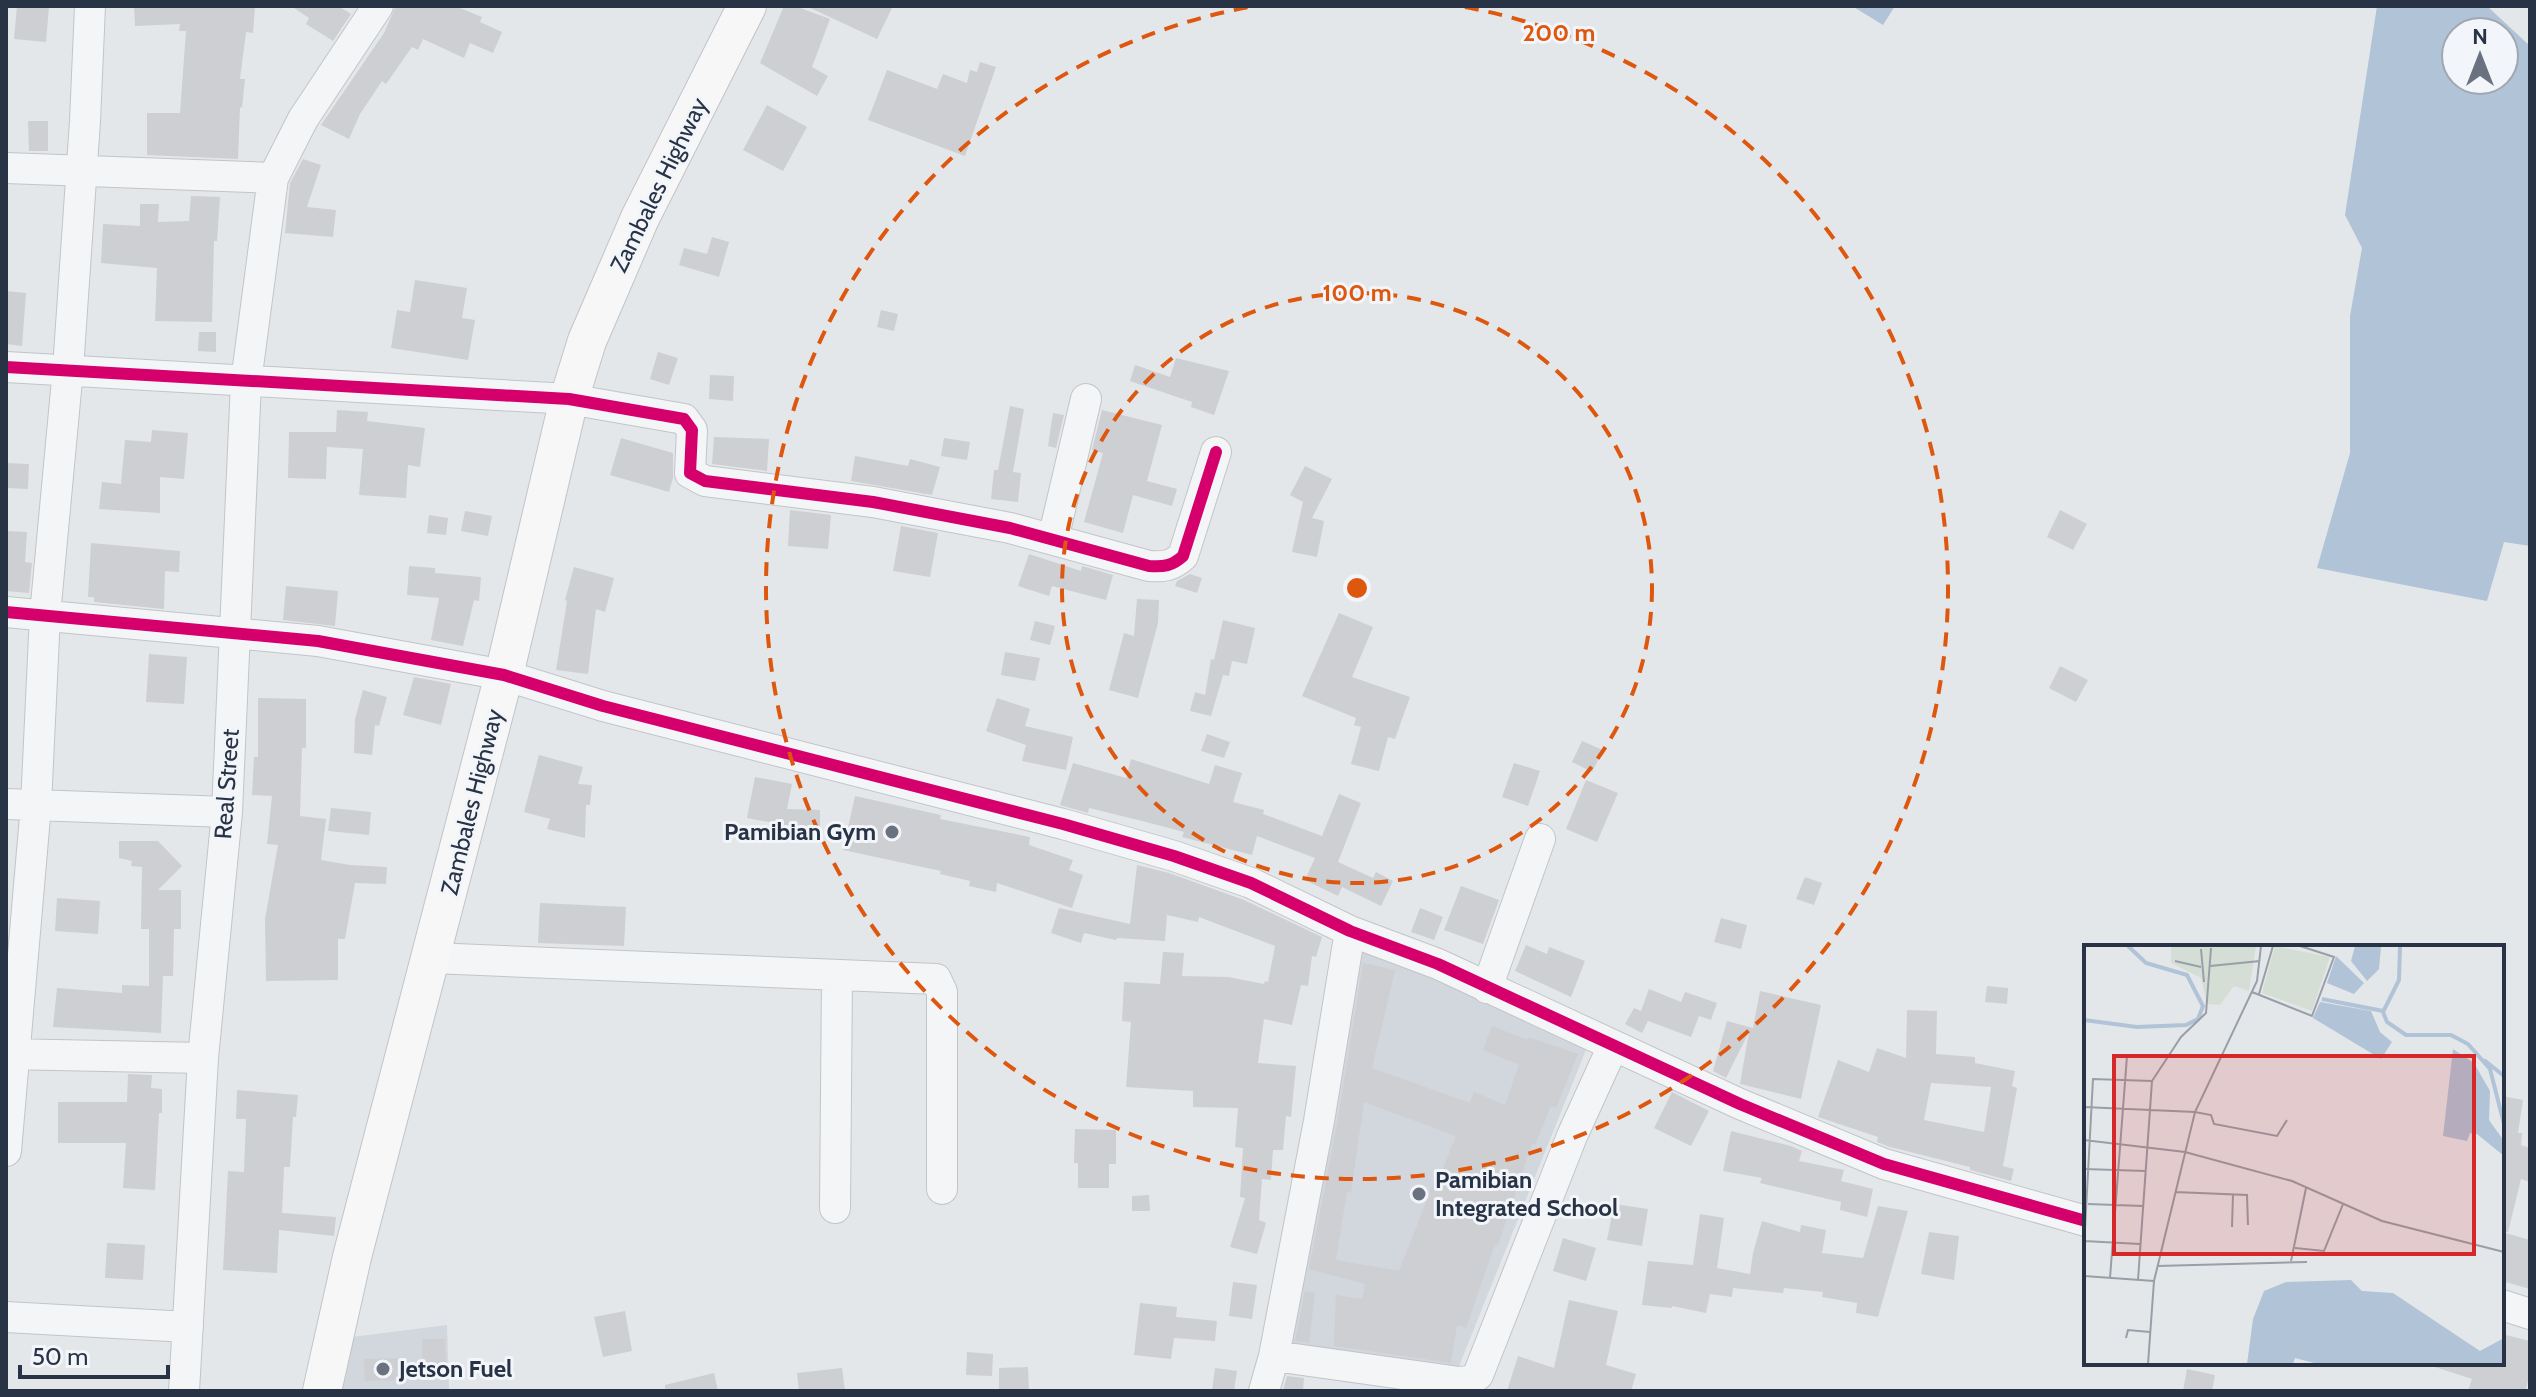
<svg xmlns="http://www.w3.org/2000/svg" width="2536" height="1397" viewBox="0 0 2536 1397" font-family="Cabin,sans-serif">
  <rect width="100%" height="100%" fill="#e4e7ea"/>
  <path fill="#d2d6dd" d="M 1358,939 L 1588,1045 L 1457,1371 L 1281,1342 Z
    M 447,1325 L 449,1391 L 339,1391 L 352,1337 Z"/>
  <path fill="#b0c3d7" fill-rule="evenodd" d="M 1852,6 L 1895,6 L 1883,25 Z
    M 2377,6 L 2487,6 L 2530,46 L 2530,546 L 2504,542 L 2487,601 L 2317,568 L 2350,453 L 2350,316 L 2362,248 L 2345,215 ZM 2456,32 L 2504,32 L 2504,80 L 2456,80 Z"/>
  <path fill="#cdcfd2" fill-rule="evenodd" d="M 17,6 L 49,7 L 46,42 L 14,39 Z
    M 134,6 L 255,7 L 253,33 L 246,32 L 240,79 L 245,79 L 242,108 L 240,107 L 238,159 L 147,155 L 147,113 L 180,113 L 186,31 L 179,31 L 180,24 L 135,26 Z
    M 291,6 L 338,6 L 351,14 L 333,41 L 306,24 L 309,18 Z
    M 396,6 L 455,6 L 482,17 L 480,22 L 502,32 L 493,53 L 470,43 L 464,58 L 423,39 L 418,50 L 412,47 L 386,84 L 382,81 L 360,114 L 349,139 L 321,125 L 384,33 Z
    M 784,6 L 795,6 L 830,19 L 812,67 L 828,76 L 817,96 L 760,63 Z
    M 806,6 L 893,6 L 877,39 Z
    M 980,62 L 996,67 L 965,156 L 868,120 L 887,70 L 937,89 L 943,74 L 967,83 L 970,70 L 977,72 Z
    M 767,105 L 807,127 L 783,171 L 743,150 Z
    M 28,121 L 48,121 L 48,151 L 29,151 Z
    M 303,159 L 321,165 L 307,207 L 336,210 L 333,237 L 285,233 L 290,183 Z
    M 191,196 L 220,197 L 217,241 L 214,241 L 212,322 L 155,321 L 157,268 L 101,263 L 103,224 L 140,226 L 140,204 L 159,204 L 158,222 L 189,221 Z
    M 712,237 L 729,242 L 719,277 L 679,265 L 684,248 L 707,254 Z
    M 415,280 L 467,288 L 462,318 L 475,320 L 468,360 L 391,348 L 397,310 L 410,312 Z
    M 6,291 L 26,293 L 22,346 L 6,344 Z
    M 881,310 L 898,314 L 894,331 L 877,327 Z
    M 199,332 L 216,332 L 216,352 L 198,351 Z
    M 658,352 L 678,358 L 669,385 L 650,379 Z
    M 1176,358 L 1229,371 L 1214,415 L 1191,407 L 1192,402 L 1130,381 L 1135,365 L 1170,377 Z
    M 710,375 L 734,376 L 733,401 L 709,399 Z
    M 1010,406 L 1024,409 L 1013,472 L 1021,473 L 1018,502 L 991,499 L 994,470 L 998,470 Z
    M 337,410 L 368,412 L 367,421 L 425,428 L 420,467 L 408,465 L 406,498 L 359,495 L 363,449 L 327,447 L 326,479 L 288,478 L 289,432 L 336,432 Z
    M 1102,410 L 1162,425 L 1147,481 L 1177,489 L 1172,506 L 1133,495 L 1123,533 L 1084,522 L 1103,453 L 1092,450 Z
    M 1053,413 L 1064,415 L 1056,448 L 1048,446 Z
    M 152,430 L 188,433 L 184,479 L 160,477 L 160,513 L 99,509 L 102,482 L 121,484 L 125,440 L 151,442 Z
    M 714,437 L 769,439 L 767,471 L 712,464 Z
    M 621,438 L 673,453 L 673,478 L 669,492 L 610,475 Z
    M 944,438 L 970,442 L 967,460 L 941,456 Z
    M 855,456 L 908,466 L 910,459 L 940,467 L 932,495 L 851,481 Z
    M 6,463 L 29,464 L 28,489 L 6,488 Z
    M 1305,466 L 1332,479 L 1312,518 L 1324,521 L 1317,557 L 1292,552 L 1303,502 L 1290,495 Z
    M 790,510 L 831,515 L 828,549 L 788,546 Z
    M 2060,510 L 2087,524 L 2073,550 L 2047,537 Z
    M 465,511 L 492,516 L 488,536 L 461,531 Z
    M 429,515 L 448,518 L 446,535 L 427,533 Z
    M 901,526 L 938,533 L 930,577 L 893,571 Z
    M 6,531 L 27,532 L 25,562 L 32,563 L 29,593 L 6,591 Z
    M 91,543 L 180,551 L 179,572 L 165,571 L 164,609 L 94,602 L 94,597 L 88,597 Z
    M 1029,554 L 1081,571 L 1082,566 L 1113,575 L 1106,600 L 1052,586 L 1049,596 L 1018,586 Z
    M 409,566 L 435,568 L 435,573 L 481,577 L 479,601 L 474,600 L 463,646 L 431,640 L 439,598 L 407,595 Z
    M 574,567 L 614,578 L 605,612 L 596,609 L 588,674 L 556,670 L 567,601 L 565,600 Z
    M 1190,574 L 1202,578 L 1197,593 L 1175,586 L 1177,581 Z
    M 286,586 L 338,591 L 335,626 L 283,620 Z
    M 1137,599 L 1159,600 L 1158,623 L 1138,698 L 1109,690 L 1124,633 L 1134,636 Z
    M 1339,613 L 1373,627 L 1352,677 L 1410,697 L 1395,739 L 1388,737 L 1379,771 L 1351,764 L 1361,727 L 1354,725 L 1356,718 L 1302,696 Z
    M 1223,620 L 1255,628 L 1247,664 L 1232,661 L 1229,676 L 1223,675 L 1211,716 L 1190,711 L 1195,692 L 1205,695 L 1211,659 L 1214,660 Z
    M 1035,621 L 1055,626 L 1050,645 L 1030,640 Z
    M 1005,652 L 1040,658 L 1035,681 L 1001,675 Z
    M 149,654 L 187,657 L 184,704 L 146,702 Z
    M 2060,666 L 2088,680 L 2076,702 L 2049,688 Z
    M 414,677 L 451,684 L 441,725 L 403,715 Z
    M 363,690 L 387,697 L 379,726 L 375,725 L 372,755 L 354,753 L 355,719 Z
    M 258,698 L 306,699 L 306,748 L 302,748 L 300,816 L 326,819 L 321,860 L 350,865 L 387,867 L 386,884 L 355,883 L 345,939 L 338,939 L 338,980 L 266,981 L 265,919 L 278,845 L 267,844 L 272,796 L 252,795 L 254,757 L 258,757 Z
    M 997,698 L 1030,709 L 1025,726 L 1073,737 L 1066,770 L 1022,761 L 1026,745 L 986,731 Z
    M 1207,734 L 1230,742 L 1224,758 L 1201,751 Z
    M 1582,741 L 1603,750 L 1592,772 L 1572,762 Z
    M 539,755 L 583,767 L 578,784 L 592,785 L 590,805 L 586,805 L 585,838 L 547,829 L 550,819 L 524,812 Z
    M 1131,759 L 1209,784 L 1215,765 L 1242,773 L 1233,802 L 1264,810 L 1263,814 L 1322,836 L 1339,794 L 1361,803 L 1338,862 L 1373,878 L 1376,872 L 1393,881 L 1381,906 L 1342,887 L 1338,896 L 1305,880 L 1315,858 L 1257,836 L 1252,855 L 1182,837 L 1184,832 L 1142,821 L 1089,808 L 1088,813 L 1060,805 L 1073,763 L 1126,778 Z
    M 1514,763 L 1540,771 L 1528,806 L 1502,797 Z
    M 755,777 L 792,784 L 787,809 L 820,810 L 820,829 L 795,827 L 747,818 Z
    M 1586,780 L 1618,793 L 1597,842 L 1566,829 Z
    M 855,796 L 941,815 L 940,819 L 1030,837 L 1029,845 L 1073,860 L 1069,870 L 1083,875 L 1072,908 L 997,883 L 996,892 L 969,886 L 970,881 L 940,874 L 941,871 L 843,850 Z
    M 331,808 L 371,812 L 369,835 L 328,831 Z
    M 119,841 L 158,841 L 182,866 L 158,890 L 181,890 L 181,929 L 174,929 L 173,976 L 163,976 L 161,1033 L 53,1027 L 57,988 L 122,993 L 122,985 L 149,986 L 149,929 L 141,929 L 142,867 L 131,866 L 132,861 L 119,858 Z
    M 1137,865 L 1169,873 L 1244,900 L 1322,937 L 1316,957 L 1312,956 L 1308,986 L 1301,985 L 1292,1025 L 1264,1019 L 1258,1063 L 1296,1066 L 1291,1117 L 1286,1116 L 1283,1150 L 1273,1150 L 1271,1180 L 1262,1179 L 1259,1220 L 1266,1223 L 1257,1254 L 1230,1247 L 1245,1198 L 1240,1197 L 1243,1148 L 1235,1147 L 1238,1108 L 1193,1107 L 1193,1091 L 1126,1087 L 1131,1022 L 1122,1021 L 1124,982 L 1160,984 L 1163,952 L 1184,953 L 1182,976 L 1228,977 L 1264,984 L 1265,981 L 1268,982 L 1275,946 L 1199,917 L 1198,922 L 1167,915 L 1165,941 L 1117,938 L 1116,940 L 1084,933 L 1081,943 L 1051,933 L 1059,908 L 1130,924 Z
    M 1805,877 L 1822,883 L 1814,905 L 1796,899 Z
    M 1461,886 L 1499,900 L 1483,944 L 1444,930 Z
    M 57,898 L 100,901 L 98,934 L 55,931 Z
    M 540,903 L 626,907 L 624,946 L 538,943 Z
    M 1420,908 L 1443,917 L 1434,940 L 1411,932 Z
    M 1721,918 L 1747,925 L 1741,949 L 1714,942 Z
    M 1526,945 L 1547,954 L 1549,947 L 1585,961 L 1571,997 L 1515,971 Z
    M 1363,963 L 1395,970 L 1372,1068 L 1470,1103 L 1474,1092 L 1505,1105 L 1519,1065 L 1483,1050 L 1492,1026 L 1527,1040 L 1528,1037 L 1578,1054 L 1556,1108 L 1551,1106 L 1535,1145 L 1532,1144 L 1498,1245 L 1495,1244 L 1466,1328 L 1457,1325 L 1451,1363 L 1334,1346 L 1336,1295 L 1362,1299 L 1365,1284 L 1309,1269 L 1337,1124 ZM 1364,1102 L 1456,1136 L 1437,1183 L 1434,1182 L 1399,1271 L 1336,1260 L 1347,1192 L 1351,1192 Z
    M 1987,986 L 2008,988 L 2007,1004 L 1985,1002 Z
    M 1649,989 L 1681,1002 L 1685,992 L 1717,1003 L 1711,1020 L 1699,1016 L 1691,1037 L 1648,1021 L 1642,1033 L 1625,1024 L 1634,1008 L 1641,1011 Z
    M 1760,991 L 1821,1005 L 1801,1099 L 1740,1084 L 1749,1032 L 1726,1078 L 1713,1071 L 1727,1021 L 1753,1028 Z
    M 1907,1010 L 1937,1011 L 1936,1054 L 1975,1057 L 1975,1063 L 2015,1071 L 2012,1086 L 2017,1088 L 2003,1166 L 2014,1169 L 2011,1181 L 1970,1170 L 1970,1167 L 1890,1147 L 1877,1142 L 1878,1137 L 1818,1117 L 1838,1060 L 1869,1072 L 1877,1048 L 1906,1058 ZM 1931,1083 L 1991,1087 L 1984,1132 L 1924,1120 Z
    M 128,1074 L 152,1075 L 151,1088 L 162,1089 L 162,1113 L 159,1113 L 155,1190 L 123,1188 L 126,1143 L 58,1143 L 58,1102 L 127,1102 Z
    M 237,1090 L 298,1095 L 296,1117 L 293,1117 L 290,1167 L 284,1167 L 282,1213 L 336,1217 L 334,1236 L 279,1230 L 277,1273 L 223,1270 L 228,1171 L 244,1172 L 246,1119 L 236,1119 Z
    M 1672,1092 L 1709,1111 L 1691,1146 L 1654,1128 Z
    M 2502,1096 L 2523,1100 L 2518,1133 L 2522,1133 L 2521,1145 L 2530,1148 L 2530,1182 L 2521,1179 L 2508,1232 L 2502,1231 Z
    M 1075,1129 L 1116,1130 L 1116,1164 L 1109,1164 L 1109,1188 L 1078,1188 L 1078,1163 L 1074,1163 Z
    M 1731,1131 L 1791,1146 L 1802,1151 L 1799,1161 L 1844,1170 L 1841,1181 L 1873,1189 L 1867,1217 L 1840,1210 L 1841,1202 L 1760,1183 L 1762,1178 L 1723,1171 Z
    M 1149,1195 L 1150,1211 L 1132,1211 L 1132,1196 Z
    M 1614,1204 L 1648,1209 L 1642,1246 L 1607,1240 Z
    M 1878,1206 L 1908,1211 L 1878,1317 L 1856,1313 L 1857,1303 L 1822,1297 L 1823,1292 L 1784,1288 L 1783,1293 L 1733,1288 L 1732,1297 L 1710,1294 L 1706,1313 L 1672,1306 L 1672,1308 L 1642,1305 L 1648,1261 L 1693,1265 L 1700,1214 L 1724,1218 L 1717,1268 L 1750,1274 L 1753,1253 L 1762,1221 L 1800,1232 L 1801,1225 L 1826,1230 L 1822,1253 L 1863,1258 Z
    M 1929,1232 L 1959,1236 L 1954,1280 L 1921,1274 Z
    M 2502,1232 L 2530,1240 L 2530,1289 L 2502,1281 Z
    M 1563,1238 L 1596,1248 L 1586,1281 L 1553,1271 Z
    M 107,1243 L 145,1245 L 143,1280 L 105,1278 Z
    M 1233,1282 L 1257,1285 L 1252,1319 L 1229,1316 Z
    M 1305,1291 L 1315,1293 L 1309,1343 L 1295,1341 Z
    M 1569,1300 L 1618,1311 L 1606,1365 L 1636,1374 L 1631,1391 L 1507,1391 L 1518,1356 L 1554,1368 Z
    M 1140,1303 L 1177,1307 L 1176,1317 L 1217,1321 L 1215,1341 L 1174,1338 L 1171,1359 L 1134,1355 Z
    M 625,1311 L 632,1351 L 603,1357 L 594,1317 Z
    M 2502,1334 L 2530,1341 L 2530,1375 L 2525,1391 L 2468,1391 L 2472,1379 L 2432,1366 L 2432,1363 L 2502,1363 Z
    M 422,1339 L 445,1339 L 446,1367 L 423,1368 Z
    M 967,1352 L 993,1354 L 992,1376 L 966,1375 Z
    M 402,1358 L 402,1380 L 365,1381 L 364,1359 Z
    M 1028,1367 L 1029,1391 L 999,1391 L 999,1368 Z
    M 842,1368 L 845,1391 L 799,1391 L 797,1373 Z
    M 1215,1368 L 1237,1371 L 1234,1391 L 1212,1391 Z
    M 2187,1369 L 2215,1375 L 2212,1391 L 2183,1391 Z
    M 714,1373 L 718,1391 L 665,1391 L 665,1385 Z
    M 1287,1376 L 1304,1378 L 1303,1391 L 1283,1391 Z"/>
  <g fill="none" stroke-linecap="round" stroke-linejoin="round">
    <g stroke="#c2c5c8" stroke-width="32">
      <path id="minor" d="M 6,168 L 273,178 L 303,119 L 378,6
        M 6,367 L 569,399 L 684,419 L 692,430 L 690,473 L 705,481 L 873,502 L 1010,528 L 1149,566 C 1164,567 1172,566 1183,556 L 1216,452
        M 1053,539 L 1086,399
        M 6,612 L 318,641 L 504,675 L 603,706 L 1063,824 L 1174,856 L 1251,883 L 1350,931 L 1438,964 L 1740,1104 L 1884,1164 L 2086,1221
        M 6,804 L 227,812
        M 432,958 L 936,979 L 942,992 L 942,1189
        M 1487,988 L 1540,839
        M 6,1054 L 203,1058
        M 6,1151 L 36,805 L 45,615 L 68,369 L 85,121 L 90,6
        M 835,1208 L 837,976
        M 2502,1305 L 2530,1314
        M 6,1317 L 188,1327
        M 1274,1356 L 1459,1382 L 1470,1381 L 1478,1375 L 1572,1136 L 1613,1046
        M 184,1391 L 203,1058 L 227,812 L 246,382 L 273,178
        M 1264,1391 L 1274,1356 L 1319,1121 L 1350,931"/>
    </g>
    <g stroke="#c0c4c8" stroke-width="40">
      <path id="major" d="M 322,1391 L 352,1257 L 504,675 L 569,399 L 587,341 L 640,218 L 747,6"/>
    </g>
    <use href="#minor" stroke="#f3f5f6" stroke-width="30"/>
    <use href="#major" stroke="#f7f7f8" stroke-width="38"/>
    <g stroke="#f2f5f9" stroke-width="17">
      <path id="cycleway" d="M 6,367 L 569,399 L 684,419 L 692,430 L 690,473 L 705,481 L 873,502 L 1010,528 L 1149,566 C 1164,567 1172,566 1183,556 L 1216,452
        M 6,612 L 318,641 L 504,675 L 603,706 L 1063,824 L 1174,856 L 1251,883 L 1350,931 L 1438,964 L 1740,1104 L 1884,1164 L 2086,1221"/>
    </g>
    <use href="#cycleway" stroke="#d6006c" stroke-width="12"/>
  </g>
  <g fill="none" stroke="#de570f" stroke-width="4" stroke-dasharray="14 10">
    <circle cx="1357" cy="588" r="295"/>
    <path d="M1465 7A591 591 0 1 1 1249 7"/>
  </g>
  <g fill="#6a727f" stroke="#f2f5f9" stroke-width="3">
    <circle cx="892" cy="832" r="8"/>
    <circle cx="1419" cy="1194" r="8"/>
    <circle cx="383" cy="1369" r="8"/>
  </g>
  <g text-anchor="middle" stroke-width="6" stroke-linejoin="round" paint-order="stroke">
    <g font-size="24" fill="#283345" stroke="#f2f5f9">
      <text transform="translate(659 185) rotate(-64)" y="8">Zambales Highway</text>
      <text transform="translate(227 784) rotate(-86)" y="8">Real Street</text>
      <text transform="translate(472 802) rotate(-76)" y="8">Zambales Highway</text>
    </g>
    <g font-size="24" font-weight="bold" fill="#283345" stroke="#f2f5f9" text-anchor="start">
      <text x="876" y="840" text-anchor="end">Pamibian Gym</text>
      <text x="1435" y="1188">Pamibian<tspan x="1435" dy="28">Integrated School</tspan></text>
      <text x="399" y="1377">Jetson Fuel</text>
    </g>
  </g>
  <g transform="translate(2084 945)">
    <rect width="420" height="420" fill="#e4e7ea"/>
    <path d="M 87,1 L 172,1 L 165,46 L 150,41 L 136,60 L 123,59 L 117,33 L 87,18 ZM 191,1 L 246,12 L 228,66 L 178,48 Z" fill="#d5ded4"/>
    <path d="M 271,1 L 297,2 L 295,24 L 283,36 L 267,16 ZM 252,11 L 280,38 L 270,49 L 243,38 ZM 236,57 L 287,66 L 296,87 L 308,97 L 297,114 L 229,73 ZM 369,104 L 390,118 L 406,146 L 405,175 L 420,196 L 420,211 L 393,189 L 386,188 L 383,196 L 359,191 ZM 267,335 L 278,346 L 309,348 L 396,406 L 420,393 L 420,419 L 234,419 L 211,413 L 209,419 L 163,419 L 169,374 L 180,346 L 202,337 Z" fill="#b0c3d7"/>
    <path fill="none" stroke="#b0c3d7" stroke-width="4" d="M 316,1 L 315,35 L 299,67 L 303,77 L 322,90 L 367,90 L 384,99 L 406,124 L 420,179M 238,54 L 299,66M 0,75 L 53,82 L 102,80 L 114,74 L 119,61 L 103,30 L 62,18 L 44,1M 400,115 L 420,131"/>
    <path fill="none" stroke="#999fa8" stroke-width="2" d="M 117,4 L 120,37M 91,16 L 117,22M 126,21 L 176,16M 168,47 L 228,71 L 250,12 L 216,1M 175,49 L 189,1M 0,162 L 111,167 L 127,170 L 130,179 L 193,191 L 203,175M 0,195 L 101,207 L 208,236 L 298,276 L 420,307M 0,224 L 62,226M 91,247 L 163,250 L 164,280M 4,259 L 59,261M 148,282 L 149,249M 0,296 L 56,299M 0,303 L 9,134 L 68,136 L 97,92 L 122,68 L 127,3M 211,303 L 240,306 L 259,259M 207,316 L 222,243M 73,321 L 223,317M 0,331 L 70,336M 26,333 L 43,111M 54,335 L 68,136M 42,393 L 44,385 L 66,387M 64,419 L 70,336 L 111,167 L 173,36 L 177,1"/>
    <path fill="#d62828" fill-opacity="0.15" stroke="#d62828" stroke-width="4" d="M 30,111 L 390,111 L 390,309 L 30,309 Z"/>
    <rect width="420" height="420" fill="none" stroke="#283345" stroke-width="4"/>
  </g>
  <circle cx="1357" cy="588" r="12" fill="#de570f" stroke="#f2f5f9" stroke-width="4"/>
  <g font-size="24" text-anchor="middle" font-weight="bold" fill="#de570f" stroke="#f2f5f9" stroke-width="6" stroke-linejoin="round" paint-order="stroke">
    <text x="1559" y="41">200 m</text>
    <text x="1357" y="301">100 m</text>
  </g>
  <rect width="2536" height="1397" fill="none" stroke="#283345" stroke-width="16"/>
  <g transform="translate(2480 56)"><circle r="38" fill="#f2f5f9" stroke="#a1a7b1" stroke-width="2"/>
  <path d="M0-6L14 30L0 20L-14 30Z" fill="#6a727f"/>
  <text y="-12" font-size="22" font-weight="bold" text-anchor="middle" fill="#283345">N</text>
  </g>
  <path d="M20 1365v12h148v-12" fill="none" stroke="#283345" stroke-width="4"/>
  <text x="32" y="1365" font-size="24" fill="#283345" stroke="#f2f5f9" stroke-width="6" paint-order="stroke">50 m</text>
</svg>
